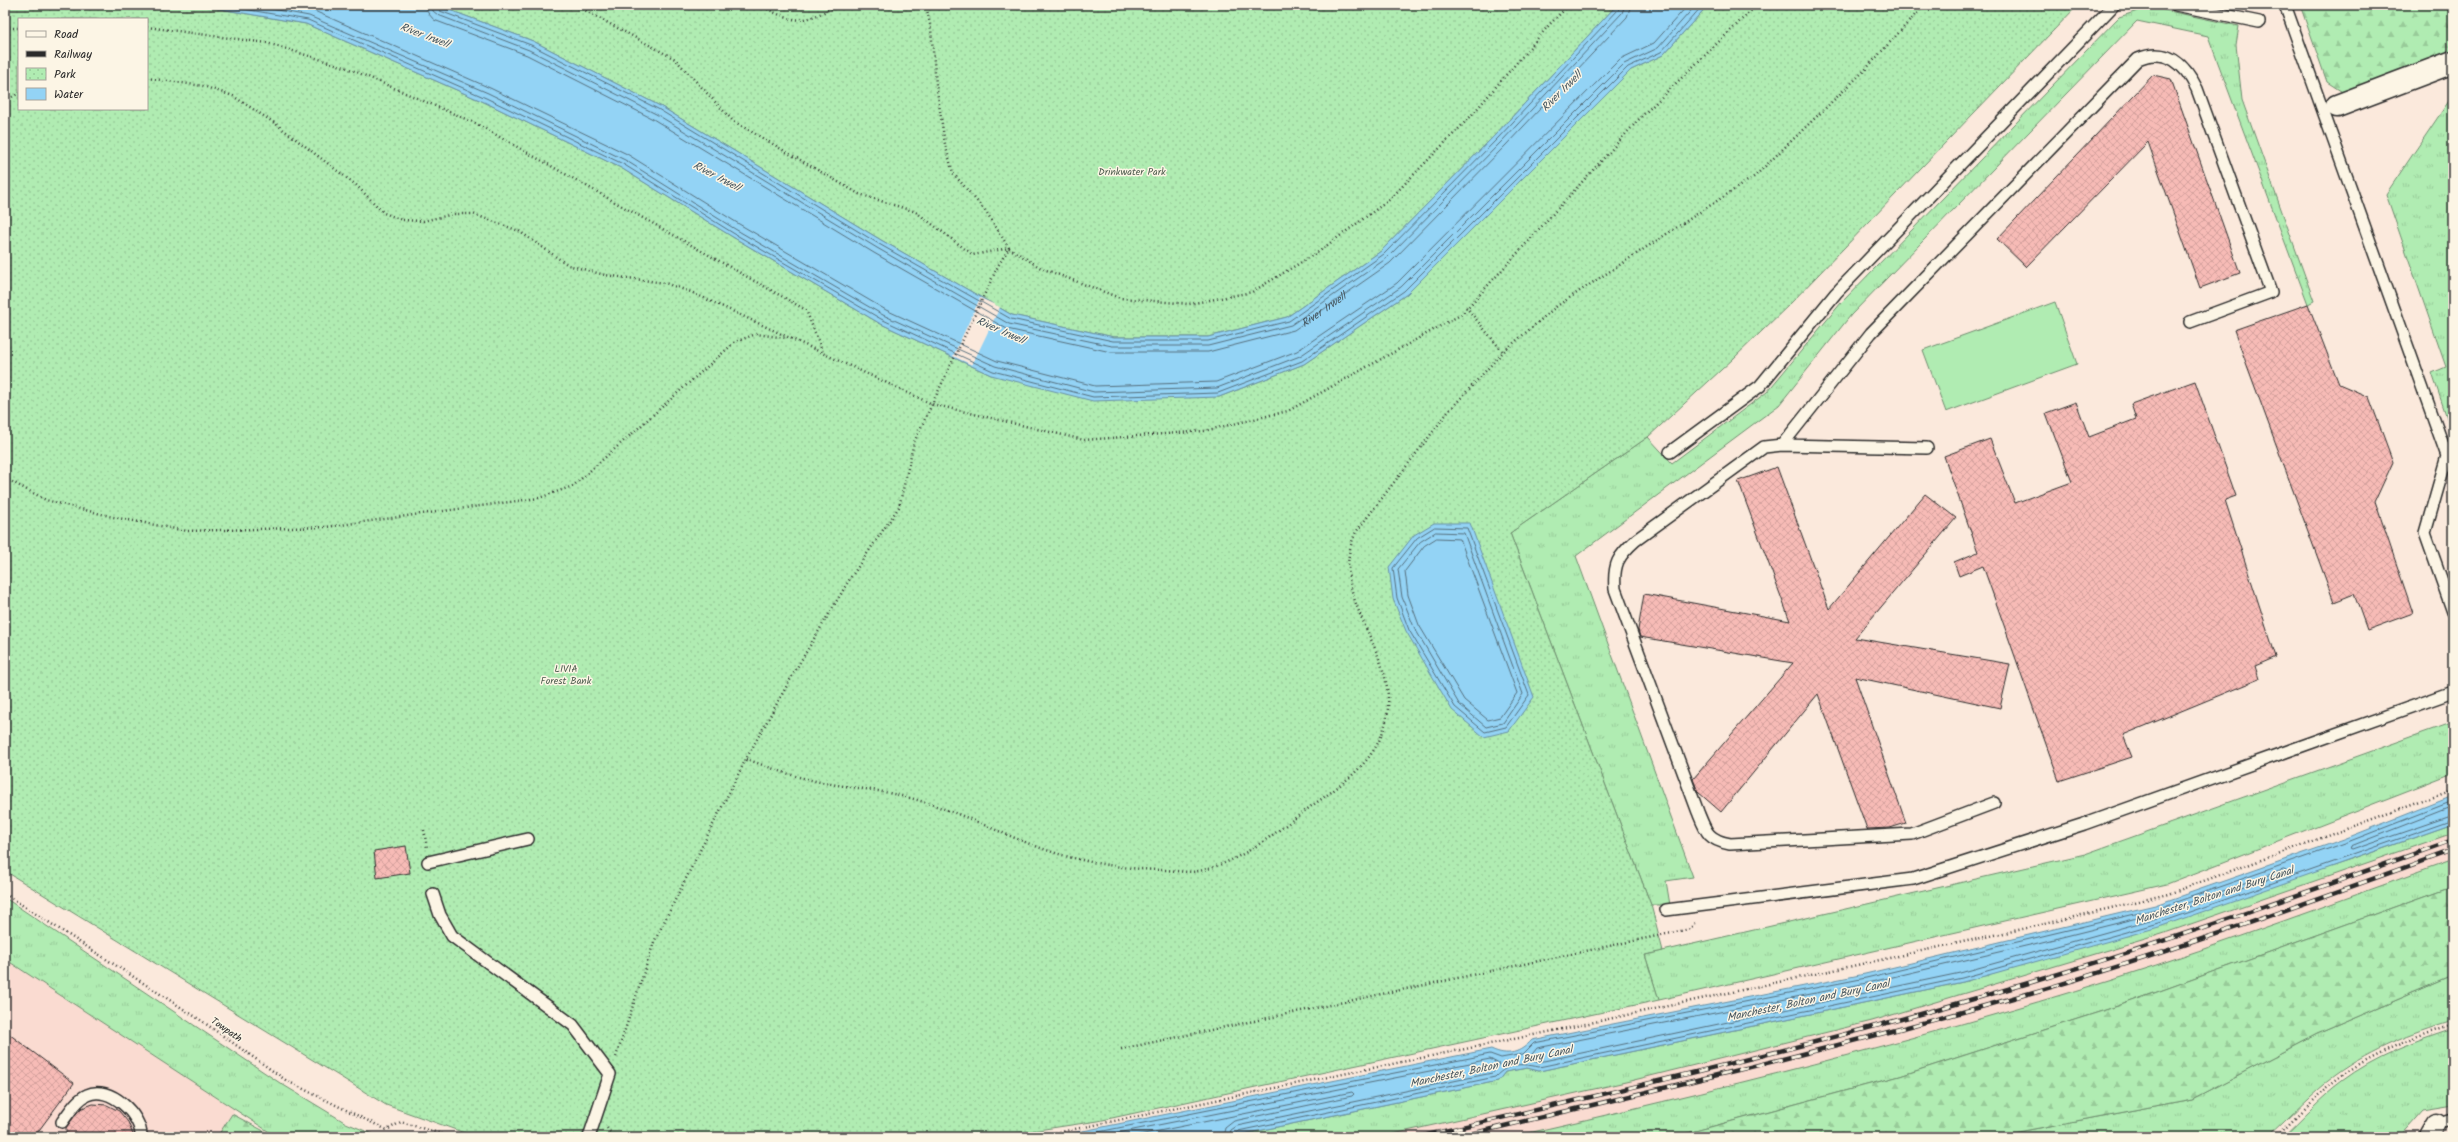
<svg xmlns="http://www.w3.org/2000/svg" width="2458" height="1142" viewBox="0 0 2458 1142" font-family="Kalam,sans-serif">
  <defs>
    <pattern id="grass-tufts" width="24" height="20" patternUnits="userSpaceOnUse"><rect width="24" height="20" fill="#b0ecb2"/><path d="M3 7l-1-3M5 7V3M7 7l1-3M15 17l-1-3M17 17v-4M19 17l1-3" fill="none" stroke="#98cb99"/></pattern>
    <pattern id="forest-firs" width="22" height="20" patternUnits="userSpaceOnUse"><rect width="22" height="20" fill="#b0ecb2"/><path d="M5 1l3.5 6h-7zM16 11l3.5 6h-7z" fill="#98cb99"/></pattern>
    <pattern id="park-dots" width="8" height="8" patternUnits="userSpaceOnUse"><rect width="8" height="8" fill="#b0ecb2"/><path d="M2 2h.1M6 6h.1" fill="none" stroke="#98cb99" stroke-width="1.8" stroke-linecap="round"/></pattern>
    <pattern id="building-cross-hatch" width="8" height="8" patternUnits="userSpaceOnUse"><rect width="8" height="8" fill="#f7bbb6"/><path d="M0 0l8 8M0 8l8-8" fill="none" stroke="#d4a19d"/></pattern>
  </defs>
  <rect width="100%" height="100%" fill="#fbe9dc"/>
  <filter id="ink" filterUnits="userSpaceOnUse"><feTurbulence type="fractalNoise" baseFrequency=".025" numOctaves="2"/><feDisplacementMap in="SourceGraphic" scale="8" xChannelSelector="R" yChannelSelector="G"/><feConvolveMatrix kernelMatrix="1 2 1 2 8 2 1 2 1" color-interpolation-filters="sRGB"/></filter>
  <g filter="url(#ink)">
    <path fill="#fadbd1" d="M 2453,824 L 2453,886 L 1673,1137 L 1229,1137 L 1498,1081 L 1505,1072 L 1963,982 L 2038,960 L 2348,861 Z
      M 5,954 L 235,1110 L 217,1137 L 5,1137 Z"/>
    <path fill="url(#grass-tufts)" stroke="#6e8c6e" d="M 2150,7 L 2239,26 L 2236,45 L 2242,100 L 2314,301 L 2308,304 L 2208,36 L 2137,21 L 1851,315 L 1779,405 L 1576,556 L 1693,877 L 1666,881 L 1670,905 L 1651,905 L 1510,533 L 1648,437 L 1672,463 L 1767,392 L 1841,303 L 2119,17 Z
      M 2453,95 L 2453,436 L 2432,373 L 2446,367 L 2386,194 Z
      M 2453,722 L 2453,773 L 2167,884 L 1659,1000 L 1645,955 L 2085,854 Z
      M 2453,824 L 2453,833 L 2162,934 L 1872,1021 L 1630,1081 L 1380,1137 L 1229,1137 L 1498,1081 L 1505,1072 L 1527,1068 L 1539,1071 L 1963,982 L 2038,960 L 2348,861 Z
      M 2453,860 L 2453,886 L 2118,1006 L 1900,1076 L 1673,1137 L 1511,1137 C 1713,1091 1915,1041 2113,979 C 2227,943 2340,900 2453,860 Z
      M 5,898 L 280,1083 L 346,1123 L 380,1137 L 277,1137 L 5,959 Z
      M 2453,976 L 2453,1021 C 2411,1034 2373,1048 2337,1074 C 2312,1092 2290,1116 2267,1137 L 1992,1137 L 2192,1099 L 2317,1034 Z
      M 2453,1029 L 2453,1105 L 2422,1110 L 2398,1137 L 2281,1137 C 2301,1119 2320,1097 2342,1081 C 2375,1056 2414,1042 2453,1029 Z"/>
    <path fill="url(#forest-firs)" stroke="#6e8c6e" d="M 2300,5 L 2453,5 L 2453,53 L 2347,95 L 2327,82 Z
      M 2453,886 L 2453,976 L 2317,1034 L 2192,1099 L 1992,1137 L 1673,1137 L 1900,1076 L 2118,1006 Z
      M 232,1114 L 275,1137 L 217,1137 Z"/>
    <path fill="url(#park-dots)" stroke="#6e8c6e" fill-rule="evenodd" d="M 5,5 L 197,5 L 306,24 L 484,102 L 621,168 L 731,236 L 879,323 L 991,375 L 1219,397 L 1304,364 L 1407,294 L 1631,70 L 1663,55 L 1708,5 L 2078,5 L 1791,303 L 1733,359 L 1648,437 L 1510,533 L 1651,905 L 1663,951 L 1645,955 L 1659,1000 L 1098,1121 L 991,1137 L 476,1137 L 386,1105 L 5,871 ZM 19,19 L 147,19 L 147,109 L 19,109 Z
      M 436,5 L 1617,5 L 1495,135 L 1381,251 L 1287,317 L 1208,337 L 1114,337 L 1012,315 L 881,240 L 660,106 L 533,41 Z"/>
    <path fill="#b0ecb2" stroke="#6e8c6e" d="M 2055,302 L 2077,364 L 1946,412 L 1923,350 Z"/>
    <path fill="#93d3f5" stroke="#6990a4" d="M 197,5 L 436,5 L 533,41 L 660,106 L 881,240 L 1012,315 L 1114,337 L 1208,337 L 1287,317 L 1381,251 L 1495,135 L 1617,5 L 1708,5 L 1663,55 L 1631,70 L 1407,294 L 1304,364 L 1219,397 L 1093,401 L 991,375 L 879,323 L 731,236 L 621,168 L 484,102 L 306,24 Z
      M 1434,523 L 1470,523 L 1534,697 L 1509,731 L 1484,737 L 1452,710 L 1406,631 L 1393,599 L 1389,567 L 1414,535 Z
      M 2453,796 L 2453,824 L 2159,927 L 1963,982 L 1539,1071 L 1527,1068 L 1505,1072 L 1498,1081 L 1229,1137 L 1053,1137 L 1491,1049 C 1508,1057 1520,1053 1532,1040 L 1865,974 L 2155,905 L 2344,839 Z"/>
    <path fill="#fbe9dc" d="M 980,298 L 1000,307 L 972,365 L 953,356 Z"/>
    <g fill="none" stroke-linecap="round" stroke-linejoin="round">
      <g stroke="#556e7c" stroke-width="1">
        <path d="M 220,5 L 308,20 L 486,98 L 623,164 L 733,233 L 881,319 L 993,371 L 1093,397 L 1218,393 L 1302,361 L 1404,291 L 1628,67 L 1661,52 L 1703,5"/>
        <path d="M 250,5 L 309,16 L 488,93 L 625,160 L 735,229 L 883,315 L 995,366 L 1094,392 L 1217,388 L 1300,356 L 1401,287 L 1624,64 L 1658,48 L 1696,5"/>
        <path d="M 285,5 L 312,10 L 392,45 L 490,88 L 627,154 L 739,224 L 886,310 L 997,361 L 1095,386 L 1216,382 L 1297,351 L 1397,283 L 1620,59 L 1654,43 L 1688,5"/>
        <path id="s1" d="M 426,5 L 428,13 L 434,20 L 527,55 L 653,119 L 874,253 L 1007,329 L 1111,352 L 1208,352 L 1294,330 L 1390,263 L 1506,145 L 1627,17 L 1631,5"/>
        <path d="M 432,5 L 433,11 L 438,15 L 529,50 L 656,114 L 877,248 L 1009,324 L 1112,346 L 1208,346 L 1291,325 L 1387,258 L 1502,141 L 1622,13 L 1625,5"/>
        <path d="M 437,5 L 440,11 L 531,45 L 658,109 L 879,244 L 1011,319 L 1113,341 L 1208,341 L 1289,321 L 1384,254 L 1498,138 L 1619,9 L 1620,5"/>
        <path d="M 1435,527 L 1467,528 L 1529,695 L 1506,727 L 1485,732 L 1455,707 L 1409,630 L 1397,598 L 1393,568 L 1417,538 Z"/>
        <path d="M 1436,532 L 1464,533 L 1523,694 L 1503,723 L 1486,727 L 1459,704 L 1414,627 L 1402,597 L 1398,569 L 1420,542 Z"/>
        <path d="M 1437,538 L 1460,539 L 1517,693 L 1500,717 L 1488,720 L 1464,700 L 1419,625 L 1408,595 L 1405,571 L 1424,546 Z"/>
        <path d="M 2453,806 L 2351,846 L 2350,849 L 2352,850 L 2453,815"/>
        <path d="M 2284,870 L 2286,871 L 2285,873 L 2157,918 L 1960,973 L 1539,1062 L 1529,1058 L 1537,1048 L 1867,983 L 2034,944 L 2158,913 Z"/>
        <path d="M 1073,1137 L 1490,1054 L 1501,1058 L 1523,1054 L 1534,1043 L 1866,978 L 2156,909 L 2345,843 L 2453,801"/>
        <path d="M 1098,1137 L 1490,1059 L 1499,1064 L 1492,1073 L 1237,1126 L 1231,1130 L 1229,1137"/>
        <path d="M 1129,1137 L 1352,1092 L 1354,1094 L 1352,1096 L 1234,1121 L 1225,1128 L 1223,1137"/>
        <path d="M 1234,1137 L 1238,1131 L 1495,1077 C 1509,1063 1519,1063 1539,1067 L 1962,978 L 2158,923 L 2453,820"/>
      </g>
    </g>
    <path fill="url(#building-cross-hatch)" stroke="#2b2b2b" d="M 2153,75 L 2171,79 L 2240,273 L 2200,288 L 2148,142 L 2026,267 L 1997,239 Z
      M 2308,304 L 2339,384 L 2369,397 L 2393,462 L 2375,501 L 2413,613 L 2367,630 L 2354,594 L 2334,602 L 2234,330 Z
      M 2195,381 L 2236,496 L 2225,500 L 2276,657 L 2255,666 L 2259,679 L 2123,735 L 2132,757 L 2059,781 L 1983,566 L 1959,576 L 1954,562 L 1978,552 L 1944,456 L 1990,439 L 2015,503 L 2072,482 L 2046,413 L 2076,402 L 2089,437 L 2136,419 L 2131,404 Z
      M 1777,467 L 1829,609 L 1925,494 L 1956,518 L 1855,638 L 2010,664 L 2000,708 L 1855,677 L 1906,823 L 1890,828 L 1867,829 L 1818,694 L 1721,812 L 1698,792 L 1693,779 L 1793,663 L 1640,637 L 1638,630 L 1644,594 L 1790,621 L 1738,481 Z
      M 406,846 L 410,873 L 377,878 L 374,851 Z
      M 5,1031 L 74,1083 L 34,1137 L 5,1137 Z
      M 93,1104 L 107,1105 L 119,1111 L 128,1122 L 134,1137 L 66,1137 L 66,1128 L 78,1111 L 82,1108 Z"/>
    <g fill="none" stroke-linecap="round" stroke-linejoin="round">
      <g stroke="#2b2b2b" stroke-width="14">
        <path id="lane" d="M 2176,5 L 2259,22
          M 2285,5 L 2447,456 L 2425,533 L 2453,612
          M 1782,445 L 1871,333 L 2138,59 C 2167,47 2185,64 2197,89 L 2271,292 L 2190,322
          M 1927,448 L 1782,445 L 1764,447 L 1636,540 C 1618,556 1613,564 1615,589 L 1698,812 C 1706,832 1708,840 1730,844 L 1912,834 L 1994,803
          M 1670,452 L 1760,386 L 1836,293 L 2114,5
          M 428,862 L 528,839
          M 433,894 L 440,915 L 452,936 L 573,1025 L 610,1074 L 589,1137
          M 1666,910 L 1913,879 L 2084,824 L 2453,692
          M 62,1122 C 69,1113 76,1100 87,1095 C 109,1084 142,1115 141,1137
          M 2436,1125 L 2453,1120"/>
      </g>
      <g stroke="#2b2b2b" stroke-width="25">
        <path id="street" d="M 2337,106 L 2453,62
          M 2429,1137 L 2436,1125"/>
      </g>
      <path stroke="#2b2b2b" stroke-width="2.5" stroke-dasharray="1 3" stroke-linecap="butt" d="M 575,5 L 675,59 L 733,121 L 859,194 L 916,212 L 973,255 L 1009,248 L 1041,268 L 1120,298 L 1189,304 L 1252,292 L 1318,252 L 1389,200 L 1470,117 L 1550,24 L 1569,5
        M 760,5 C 797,25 801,24 838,5
        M 147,27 L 267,43 L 345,67 L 475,123 L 806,310 L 823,353
        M 5,28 L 19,28
        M 147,78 L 203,86 L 233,96 L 276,124 L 356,185 L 384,213 L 402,220 L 423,221 L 454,214 L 473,214 L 519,231 L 568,265 L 605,275 L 665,283 L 691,292 L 932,404 L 1084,440 L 1204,431 L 1288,411 L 1462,314 L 1642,116 L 1757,5
        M 5,101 L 19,93
        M 1466,307 L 1503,352
        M 5,478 L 46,500 L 113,517 L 187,531 L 326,527 L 539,498 L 573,486 L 735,342 L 756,334 L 786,338
        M 746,759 C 766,766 786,774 807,779 C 838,787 871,788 902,796 C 958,809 1008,839 1062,855 C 1095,864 1127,869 1162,870 C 1174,870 1191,874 1203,870 C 1245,860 1278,830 1313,805 C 1344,783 1377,761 1386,721 C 1402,653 1324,598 1356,532 L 1448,412 L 1503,352 L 1557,306 L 1755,176 L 1864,71 L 1924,5
        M 424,830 L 427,848
        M 5,894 L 199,1019 L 287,1081 L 387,1130 L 401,1122 L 452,1137
        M 1121,1049 L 1690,929 L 1696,921
        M 616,1057 L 654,942 L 746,759 L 799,664 L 851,577 L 899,507 L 914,442 L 998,266 L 1009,248 L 987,213 L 953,173 L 945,144 L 936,84 L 931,29 L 926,5
        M 607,1128 L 614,1137
        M 1036,1137 L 1553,1031 L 2041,925 L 2168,894 L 2453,790
        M 2274,1137 C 2295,1117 2316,1094 2340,1077 C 2374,1052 2413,1038 2453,1025"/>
      <use href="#lane" stroke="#fcf5e5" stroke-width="11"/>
      <use href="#street" stroke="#fcf5e5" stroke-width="22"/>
      <g stroke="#2b2b2b" stroke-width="4.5">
        <path id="rail" d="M 1418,1137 C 1624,1090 1830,1042 2032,982 C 2174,940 2313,890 2453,840
          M 1458,1137 C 1651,1091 1843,1047 2034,992 C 2175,951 2314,900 2453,850"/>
      </g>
      <use href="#rail" stroke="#fcf5e5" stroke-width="3" stroke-dasharray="9" stroke-linecap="butt"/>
    </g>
  </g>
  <g text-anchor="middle" stroke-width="3" stroke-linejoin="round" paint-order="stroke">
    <g font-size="10" fill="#4c5b4d" stroke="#fcf5e5">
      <text x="1132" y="175">Drinkwater Park</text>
      <text x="566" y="672">LIVIA<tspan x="566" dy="12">Forest Bank</tspan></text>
    </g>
    <g font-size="10" fill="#2b2b2b" stroke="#fcf5e5">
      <text transform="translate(227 1029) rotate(35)" y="4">Towpath</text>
    </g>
    <g font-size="11" font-style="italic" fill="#45555e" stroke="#fcf5e5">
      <text transform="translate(425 35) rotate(21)" y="4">River Irwell</text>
      <text transform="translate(1561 91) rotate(-45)" y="4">River Irwell</text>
      <text transform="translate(717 176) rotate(28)" y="4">River Irwell</text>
      <text dy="4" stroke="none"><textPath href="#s1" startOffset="998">River Irwell</textPath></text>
      <text transform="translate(1001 330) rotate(24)" y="4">River Irwell</text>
      <text transform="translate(2214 895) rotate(-18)" y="4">Manchester, Bolton and Bury Canal</text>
      <text transform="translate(1808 1000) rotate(-12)" y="4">Manchester, Bolton and Bury Canal</text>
      <text transform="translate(1491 1066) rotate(-12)" y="4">Manchester, Bolton and Bury Canal</text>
    </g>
  </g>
  <rect width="2458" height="1142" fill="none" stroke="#fcf5e5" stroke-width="20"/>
  <rect x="10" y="10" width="2438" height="1122" fill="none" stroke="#2b2b2b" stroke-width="1.5" filter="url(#ink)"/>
  <rect x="18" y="18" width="130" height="92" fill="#fcf5e5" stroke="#a8a49b"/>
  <rect x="26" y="31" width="20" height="6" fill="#fcf5e5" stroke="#a8a49b"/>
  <text x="54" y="38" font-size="12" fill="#2b2b2b">Road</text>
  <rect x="26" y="51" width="20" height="6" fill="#2b2b2b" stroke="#a8a49b"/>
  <text x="54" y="58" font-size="12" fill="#2b2b2b">Railway</text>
  <rect x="26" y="68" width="20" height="12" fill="url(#park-dots)" stroke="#a8a49b"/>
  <text x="54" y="78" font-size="12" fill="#2b2b2b">Park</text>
  <rect x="26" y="88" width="20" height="12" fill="#93d3f5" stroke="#a8a49b"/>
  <text x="54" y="98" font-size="12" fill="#2b2b2b">Water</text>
</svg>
